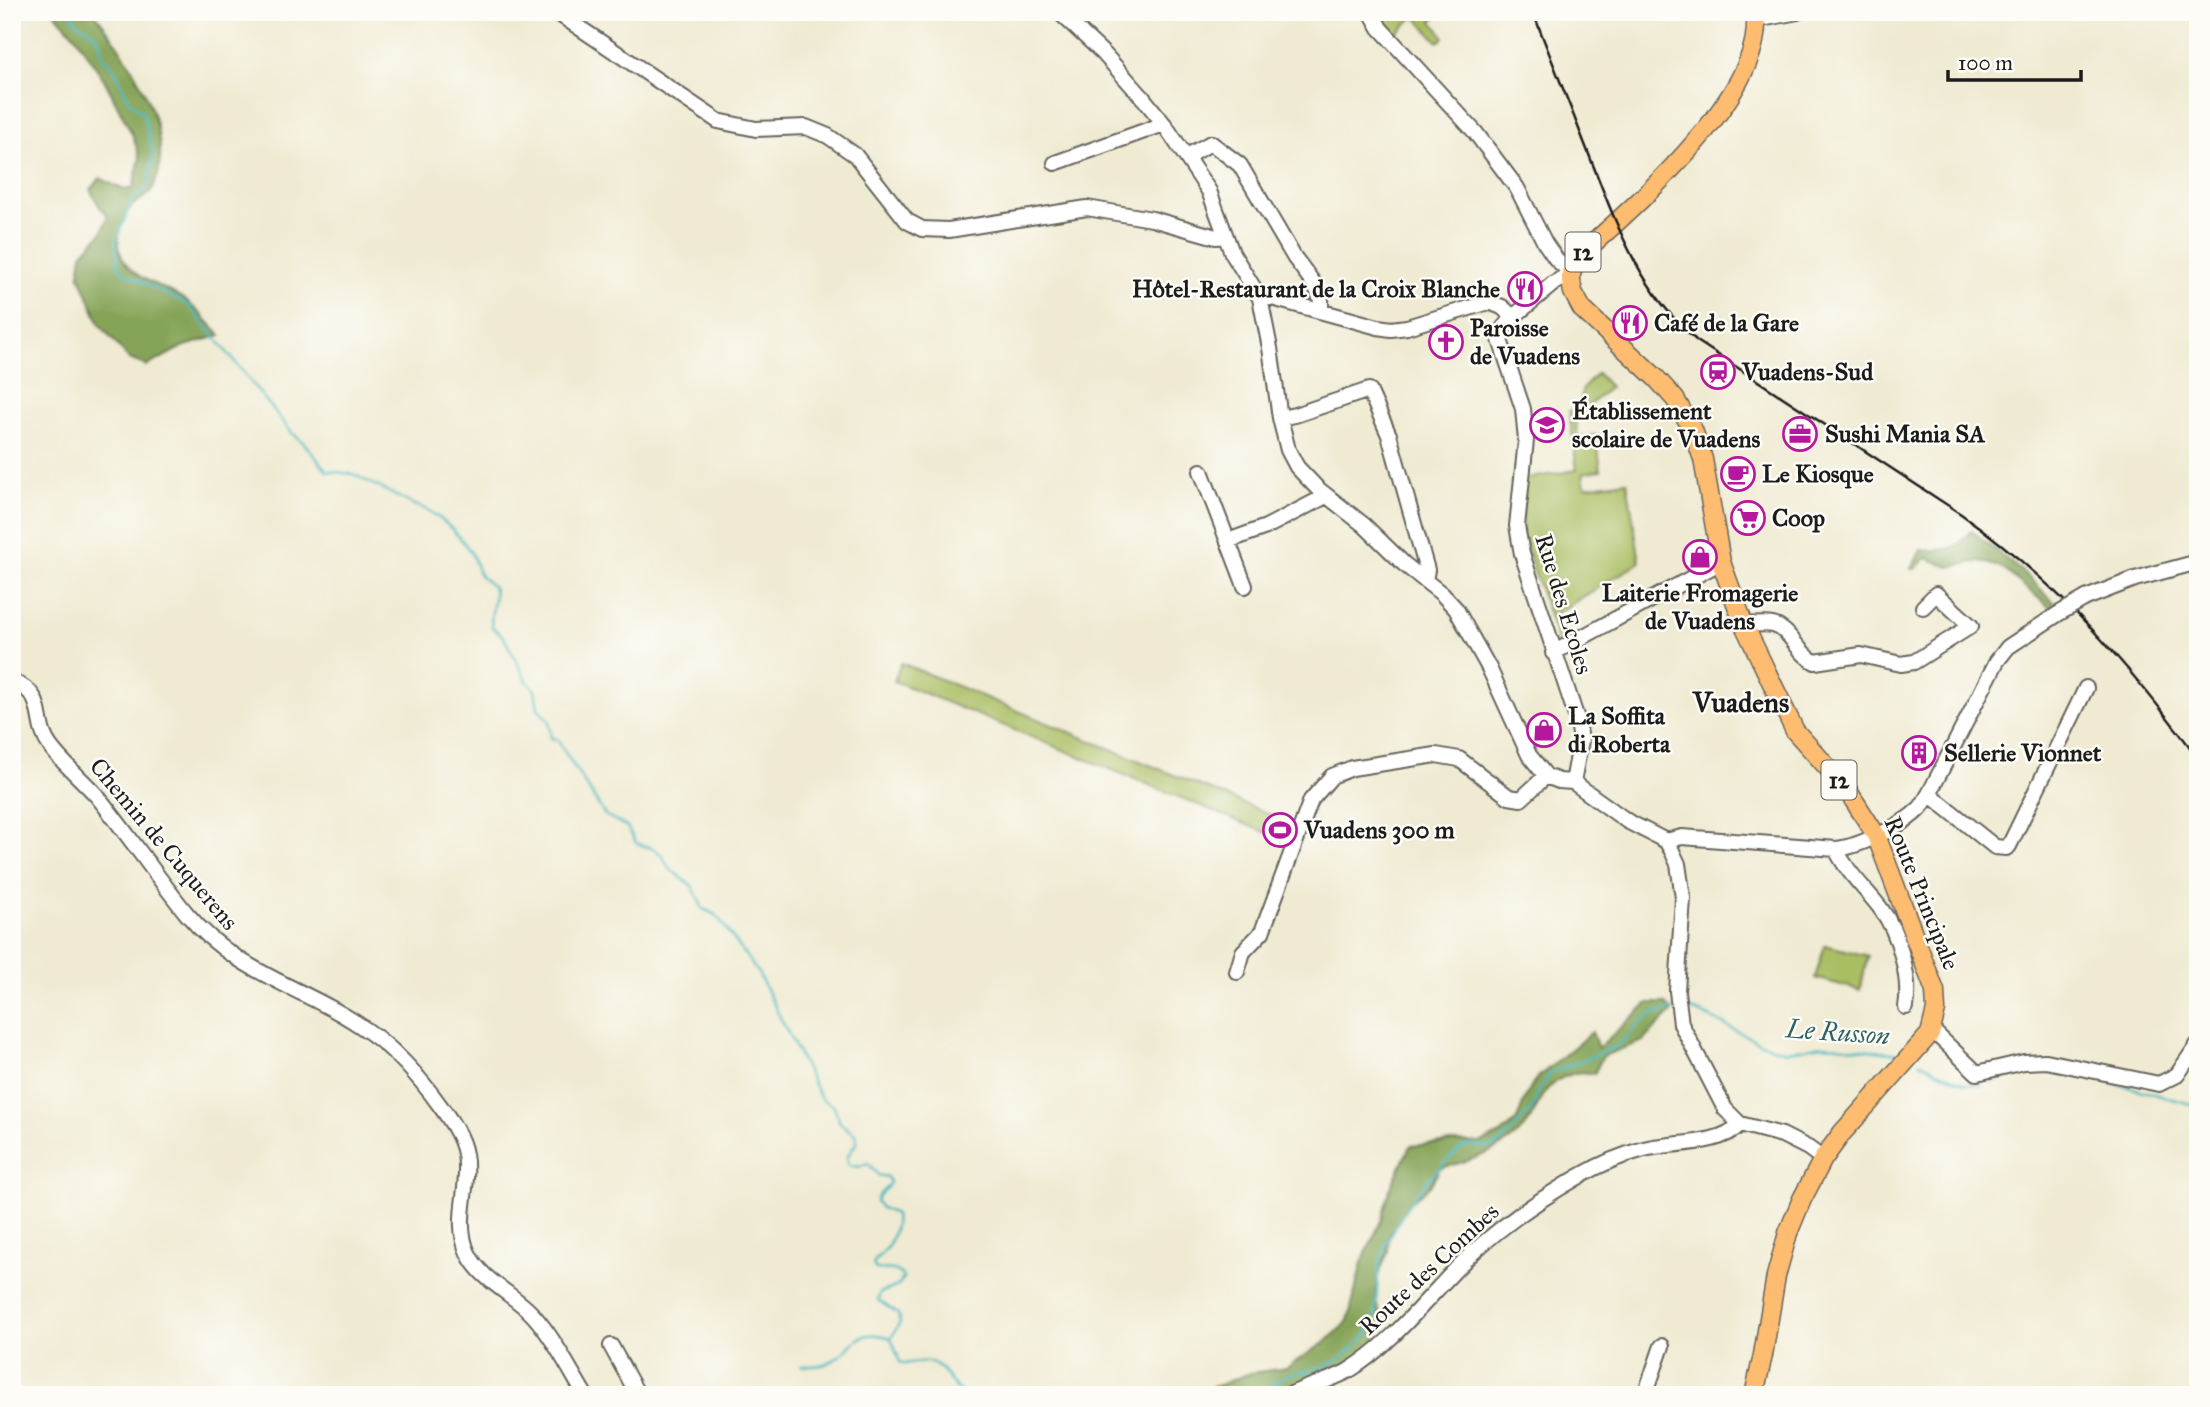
<svg xmlns="http://www.w3.org/2000/svg" width="2210" height="1407" viewBox="0 0 2210 1407" font-family="'IM FELL Great Primer',serif">
  <rect width="100%" height="100%" fill="#fdfcf7"/>
  <filter id="ink" filterUnits="userSpaceOnUse"><feTurbulence type="fractalNoise" baseFrequency=".0143" numOctaves="2"/><feDisplacementMap in="SourceGraphic" scale="14" xChannelSelector="R" yChannelSelector="G"/><feConvolveMatrix kernelMatrix="1 2 1 2 8 2 1 2 1" color-interpolation-filters="sRGB"/></filter>
  <filter id="wash" filterUnits="userSpaceOnUse"><feTurbulence type="fractalNoise" baseFrequency=".00686" numOctaves="4" result="noise"/><feDisplacementMap in="SourceGraphic" scale="28" xChannelSelector="R" yChannelSelector="G"/><feGaussianBlur stdDeviation="1.57" result="paint"/><feColorMatrix in="noise" values="0 0 0 0 0 0 0 0 0 0 0 0 0 0 0 0 0 1.4 0 .05"/><feComposite in="paint" operator="in"/></filter>
  <g filter="url(#wash)">
    <rect width="100%" height="100%" fill="#efead1"/>
    <path fill="#a9bd62" stroke="#626c3f" stroke-width="2" d="M 1375,12 L 1442,12 L 1432,21 L 1444,37 L 1438,42 L 1415,16 L 1392,37 Z
      M 1597,373 L 1610,387 L 1580,414 L 1582,390 Z
      M 1574,410 L 1578,437 L 1596,435 L 1601,470 L 1583,473 L 1585,487 L 1627,481 L 1640,562 L 1555,614 L 1567,642 L 1559,645 L 1522,536 L 1524,479 L 1577,470 L 1569,411 Z
      M 901,663 L 1274,816 L 1267,833 L 894,681 Z
      M 1825,945 L 1868,956 L 1860,990 L 1815,978 Z"/>
    <path fill="#86a458" stroke="#51603a" stroke-width="2" d="M 54,12 L 94,12 C 126,54 175,126 156,181 C 149,200 141,196 131,207 C 123,217 115,241 120,252 C 129,279 160,284 182,298 C 196,307 208,323 221,335 L 182,347 L 147,366 L 129,359 L 100,325 L 79,274 L 82,254 L 102,232 L 108,216 L 100,207 L 90,190 L 100,178 L 124,190 L 133,188 L 140,158 L 133,136 L 105,81 L 75,36 Z
      M 1971,530 L 2025,574 L 2059,607 L 2053,610 L 2002,568 L 1981,561 L 1950,567 L 1926,558 L 1915,569 L 1911,569 L 1921,550 C 1946,550 1956,552 1971,530 Z
      M 1648,1003 L 1665,1003 L 1672,1012 L 1643,1041 L 1603,1056 L 1594,1074 C 1581,1071 1576,1072 1564,1077 C 1537,1088 1539,1116 1518,1134 C 1496,1153 1468,1162 1440,1168 L 1430,1186 L 1409,1203 L 1397,1224 L 1389,1233 L 1388,1252 L 1377,1278 L 1376,1302 L 1383,1321 L 1371,1351 L 1289,1395 L 1193,1395 L 1250,1373 L 1286,1368 L 1327,1341 L 1348,1321 L 1362,1262 L 1381,1221 L 1390,1189 L 1410,1146 L 1454,1142 L 1481,1143 L 1501,1134 L 1517,1120 L 1525,1098 L 1536,1079 L 1592,1032 L 1598,1048 Z"/>
    <g fill="none" stroke-linecap="round" stroke-linejoin="round">
      <path stroke="#48b7bd" stroke-width="2.5" d="M 70,12 C 77,27 81,23 92,32 C 100,38 101,49 103,59 L 112,65 L 130,102 L 143,112 L 153,153 L 148,185 L 144,192 L 133,198 L 116,241 L 119,268 L 124,273 L 189,305 L 292,433 L 304,443 L 327,471 L 353,474 L 414,505 C 436,510 459,534 471,553 C 475,559 476,567 479,573 C 482,580 491,583 494,589 C 497,597 489,615 492,627 L 503,636 L 527,681 L 535,690 L 538,708 L 549,721 L 551,738 L 557,739 L 561,746 L 605,815 L 627,827 L 636,843 L 654,849 L 662,855 L 668,867 L 693,887 L 703,909 L 716,915 L 720,920 L 758,973 L 821,1099 L 834,1106 L 840,1123 L 856,1135 L 857,1142 L 847,1157 L 849,1165 L 858,1167 L 868,1163 L 878,1175 L 887,1177 L 890,1182 C 887,1190 879,1192 876,1201 L 881,1208 L 895,1214 C 897,1225 892,1243 884,1251 C 879,1257 875,1258 873,1264 L 876,1269 C 886,1271 898,1266 903,1278 L 898,1286 L 880,1293 L 878,1300 L 898,1314 L 900,1322 L 891,1338
        M 1683,1008 C 1718,1016 1747,1042 1783,1050 C 1798,1053 1810,1045 1825,1045 C 1850,1046 1876,1052 1901,1054
        M 1919,1062 L 1965,1084 L 1982,1085
        M 2092,1077 L 2198,1106
        M 1990,1082 L 2024,1073 L 2048,1068
        M 801,1366 C 810,1366 819,1367 828,1363 C 855,1351 851,1326 891,1338 L 900,1362 L 905,1364 C 947,1355 936,1372 964,1395
        M 1259,1395 C 1268,1389 1277,1380 1286,1376 C 1299,1371 1315,1371 1327,1365 C 1341,1359 1356,1347 1365,1336 C 1382,1315 1374,1286 1380,1263 C 1390,1220 1430,1173 1464,1146 L 1492,1147 L 1499,1144 L 1532,1109 L 1539,1089 L 1551,1073 L 1618,1046 L 1641,1022 L 1652,1014 L 1673,1009"/>
    </g>
  </g>
  <g filter="url(#ink)">
    <g fill="none" stroke-linecap="round" stroke-linejoin="round">
      <g stroke="#66645b" stroke-width="18">
        <path id="minor" d="M 556,12 L 718,121 L 756,129 L 806,127 L 828,136 L 855,155 L 907,221 L 922,229 L 949,230 L 1087,208 L 1152,219 L 1216,237 L 1225,236
          M 1059,12 L 1104,54 L 1144,99 L 1164,124 L 1209,191 L 1232,253 L 1260,298 L 1270,348 L 1280,418 L 1288,450 L 1297,467 L 1317,488 L 1364,525 L 1404,564 L 1442,594 L 1456,609 L 1489,668 L 1529,755 L 1546,776 L 1559,781 L 1573,782 L 1627,821 L 1666,841 L 1672,851 L 1678,864 L 1683,898 L 1677,991 L 1681,1024 L 1725,1109 L 1740,1124 L 1782,1135 L 1808,1148 L 1823,1159
          M 1756,20 L 1798,12
          M 1187,156 L 1211,143 L 1240,165 L 1294,257 L 1315,285 L 1321,300 L 1321,311
          M 1055,163 L 1164,124
          M 1260,298 L 1272,298 L 1378,327 L 1391,329 L 1407,327 L 1489,302 L 1502,307 L 1513,317 L 1554,283 L 1571,273 L 1556,259 L 1545,243 L 1517,188 L 1475,132 L 1380,28 L 1371,12
          M 1513,317 L 1504,327 L 1500,340 L 1523,409 L 1526,440 L 1517,526 L 1522,554 L 1578,722 L 1581,740 L 1573,782
          M 1280,418 L 1295,415 L 1369,390 L 1389,435 L 1427,570 L 1425,580
          M 1201,471 L 1245,586
          M 1228,541 L 1266,527 L 1326,496
          M 2086,598 L 2135,579 L 2198,562
          M 1744,625 C 1753,625 1764,623 1773,625 C 1790,629 1798,654 1815,662 L 1861,655 L 1901,664 L 1914,662 L 1971,626 L 1936,594 L 1923,607
          M 1553,653 L 1721,562
          M 12,682 C 49,694 32,722 50,746 C 63,764 82,779 97,796 C 128,834 156,876 187,914 C 238,975 306,987 368,1031 C 397,1051 421,1079 441,1107 C 451,1121 462,1137 465,1154 C 471,1188 453,1220 468,1253 C 481,1281 513,1293 533,1315 C 554,1338 569,1369 585,1395
          M 1929,794 L 1995,847 L 2006,848 L 2009,846 L 2086,688
          M 1666,841 L 1682,837 L 1836,849 C 1859,847 1904,825 1920,808 C 1924,804 1926,798 1929,794 L 1997,661 L 2008,647 L 2058,614
          M 1836,849 C 1847,873 1866,889 1881,909 C 1899,933 1911,978 1906,1007
          M 1237,972 L 1243,952 L 1262,932 L 1311,800 L 1332,776 L 1352,768 L 1436,755 L 1459,759 L 1509,797 L 1521,799 L 1546,776
          M 1932,1030 L 1977,1073 L 2024,1062 L 2046,1061 L 2159,1084 L 2177,1075 L 2198,1044
          M 611,1346 L 638,1395
          M 1289,1395 C 1308,1386 1330,1381 1348,1371 C 1395,1342 1429,1295 1468,1257 C 1502,1225 1540,1199 1580,1176 C 1599,1165 1622,1155 1644,1149 C 1672,1142 1721,1146 1740,1124
          M 1645,1395 L 1662,1346"/>
      </g>
      <g stroke="#66645b" stroke-width="21">
        <path id="major" d="M 1754,1395 L 1763,1355 L 1776,1276 L 1788,1233 L 1802,1199 L 1823,1159 L 1842,1133 L 1930,1034 L 1936,1010 L 1935,991 L 1876,835 L 1846,788 L 1795,731 L 1744,625 L 1721,562 L 1703,459 L 1693,430 L 1675,399 L 1656,378 L 1582,309 L 1573,292 L 1571,282 L 1571,273 L 1578,257 C 1631,209 1769,92 1755,12"/>
      </g>
      <use href="#minor" stroke="#fff" stroke-width="14"/>
      <use href="#major" stroke="#febc70" stroke-width="18"/>
      <path stroke="#1c1c1c" stroke-width="2.5" d="M 1533,12 C 1551,59 1570,106 1588,152 C 1615,221 1639,291 1697,341 L 1961,514 C 2055,580 2130,666 2198,758"/>
      <g stroke="#66645b" stroke-width="18" stroke-linecap="butt">
        <path id="minor-bridge" d="M 2058,614 L 2086,598"/>
      </g>
      <use href="#minor-bridge" stroke="#fff" stroke-width="14"/>
    </g>
  </g>
  <defs>
    <g id="restaurant-ring" transform="scale(1.75)"><circle r="9.5" fill="#fdfcf7" stroke="#b5179e" stroke-width="1.5"/><path d="M-5-6h1v4h1v-4h1v4h1v-4h1v5L-1.5 .5V6h-2V.5L-5-1ZM5-6V6H3V1.5H1.5Q1.5-4 5-6Z" fill="#b5179e"/></g>
    <g id="church-ring" transform="scale(1.75)"><circle r="9.5" fill="#fdfcf7" stroke="#b5179e" stroke-width="1.5"/><path d="M-1.2-6h2.4v3.5h3.3v2.4h-3.3V6h-2.4V-.1h-3.3v-2.4h3.3Z" fill="#b5179e"/></g>
    <g id="station-ring" transform="scale(1.75)"><circle r="9.5" fill="#fdfcf7" stroke="#b5179e" stroke-width="1.5"/><path d="M-3-6H3Q5-6 5-4V2Q5 4 3 4L4.5 6H3L1.5 4h-3L-3 6H-4.5L-3 4Q-5 4-5 2V-4Q-5-6-3-6ZM-3.5-4v3h7v-3ZM-3.5 1v1.5H-2V1ZM2 1v1.5H3.5V1Z" fill="#b5179e"/></g>
    <g id="school-ring" transform="scale(1.75)"><circle r="9.5" fill="#fdfcf7" stroke="#b5179e" stroke-width="1.5"/><path d="M0-5L7-2L0 1L-7-2ZM-4 1L0 2.5L4 1V4Q0 6-4 4Z" fill="#b5179e"/></g>
    <g id="office-ring" transform="scale(1.75)"><circle r="9.5" fill="#fdfcf7" stroke="#b5179e" stroke-width="1.5"/><path d="M-6-3h4V-5.5h4V-3h4V5H-6ZM-1-4.5V-3h2v-1.5ZM-6 0V1H6V0Z" fill="#b5179e"/></g>
    <g id="cafe-ring" transform="scale(1.75)"><circle r="9.5" fill="#fdfcf7" stroke="#b5179e" stroke-width="1.5"/><path d="M-5.5-4.5H6V0H3Q3 3.5 0 3.5H-2.5Q-5.5 3.5-5.5 0ZM3-3.2v2h1.7v-2ZM-6 4.5H4V6H-6Z" fill="#b5179e"/></g>
    <g id="supermarket-ring" transform="scale(1.75)"><circle r="9.5" fill="#fdfcf7" stroke="#b5179e" stroke-width="1.5"/><path d="M-6-5.5h2.5l.6 2H6L4.5 2H-2.5L-4.4-4H-6ZM-1.5 3.2a1.3 1.3 0 1 0 .1 0ZM3 3.2a1.3 1.3 0 1 0 .1 0Z" fill="#b5179e"/></g>
    <g id="shop-ring" transform="scale(1.75)"><circle r="9.5" fill="#fdfcf7" stroke="#b5179e" stroke-width="1.5"/><path d="M-5-2.5h2.3a2.7 3.5 0 0 1 5.4 0H5L5.5 6h-11ZM-1.5-2.5h3a1.5 2.3 0 0 0-3 0Z" fill="#b5179e"/></g>
    <g id="building-ring" transform="scale(1.75)"><circle r="9.5" fill="#fdfcf7" stroke="#b5179e" stroke-width="1.5"/><path d="M-4-6H4V6H1V3H-1V6H-4ZM-2.5-4.3h1.7v1.8h-1.7ZM.8-4.3h1.7v1.8H.8ZM-2.5-1h1.7V.8h-1.7ZM.8-1h1.7V.8H.8Z" fill="#b5179e"/></g>
    <g id="stadium-ring" transform="scale(1.75)"><circle r="9.5" fill="#fdfcf7" stroke="#b5179e" stroke-width="1.5"/><path d="M0-5a6.5 5 0 1 0 0 10a6.5 5 0 1 0 0-10ZM-3.5-1.8h7v3.6h-7Z" fill="#b5179e"/></g>
  </defs>
  <g fill-rule="evenodd">
    <use href="#restaurant-ring" x="1525" y="289"/>
    <use href="#restaurant-ring" x="1630" y="323"/>
    <use href="#church-ring" x="1446" y="342"/>
    <use href="#station-ring" x="1718" y="372"/>
    <use href="#school-ring" x="1547" y="425"/>
    <use href="#office-ring" x="1800" y="434"/>
    <use href="#cafe-ring" x="1738" y="474"/>
    <use href="#supermarket-ring" x="1748" y="518"/>
    <use href="#shop-ring" x="1700" y="557"/>
    <use href="#shop-ring" x="1544" y="730"/>
    <use href="#building-ring" x="1919" y="753"/>
    <use href="#stadium-ring" x="1280" y="830"/>
  </g>
  <g text-anchor="middle" stroke-width="5" stroke-linejoin="round" paint-order="stroke">
    <g fill="#fdfcf7" stroke="#605f5e" stroke-width="2">
      <rect x="1565.5" y="232.5" width="35" height="39" rx="5"/>
      <rect x="1821.5" y="760.5" width="35" height="39" rx="5"/>
    </g>
    <g font-size="23" font-weight="bold" fill="#1c1c1c">
      <text x="1583" y="260">12</text>
      <text x="1839" y="788">12</text>
    </g>
    <g font-size="24" font-weight="bold" fill="#1c1c1c" stroke="#fdfcf7" text-anchor="start">
      <text x="1500" y="297" text-anchor="end">Hôtel-Restaurant de la Croix Blanche</text>
      <text x="1654" y="331">Café de la Gare</text>
      <text x="1470" y="336">Paroisse<tspan x="1470" dy="28">de Vuadens</tspan></text>
      <text x="1742" y="380">Vuadens-Sud</text>
      <text x="1572" y="419">Établissement<tspan x="1572" dy="28">scolaire de Vuadens</tspan></text>
      <text x="1825" y="442">Sushi Mania SA</text>
      <text x="1762" y="482">Le Kiosque</text>
      <text x="1772" y="526">Coop</text>
      <text x="1700" y="601" text-anchor="middle">Laiterie Fromagerie<tspan x="1700" dy="28">de Vuadens</tspan></text>
      <text x="1568" y="724">La Soffita<tspan x="1568" dy="28">di Roberta</tspan></text>
      <text x="1944" y="761">Sellerie Vionnet</text>
      <text x="1304" y="838">Vuadens 300 m</text>
    </g>
    <g font-size="24" fill="#1c1c1c" stroke="#fdfcf7">
      <text transform="translate(1564 604) rotate(73)" y="8">Rue des Ecoles</text>
      <text transform="translate(164 844) rotate(50)" y="8">Chemin de Cuquerens</text>
      <text transform="translate(1922 893) rotate(68)" y="8">Route Principale</text>
      <text transform="translate(1429 1269) rotate(-43)" y="8">Route des Combes</text>
    </g>
    <g font-size="26" font-style="italic" fill="#306264" stroke="#fdfcf7">
      <text transform="translate(1838 1032) rotate(4)" y="9">Le Russon</text>
    </g>
    <g font-size="28" font-weight="bold" fill="#1c1c1c" stroke="#fdfcf7">
      <text x="1741" y="712">Vuadens</text>
    </g>
  </g>
  <rect width="2210" height="1407" fill="none" stroke="#fdfcf7" stroke-width="42"/>
  <path d="M1948 70v10h133v-10" fill="none" stroke="#1c1c1c" stroke-width="3.5"/>
  <text x="1958" y="70" font-size="21" fill="#1c1c1c" stroke="#fdfcf7" stroke-width="5" paint-order="stroke">100 m</text>
</svg>
